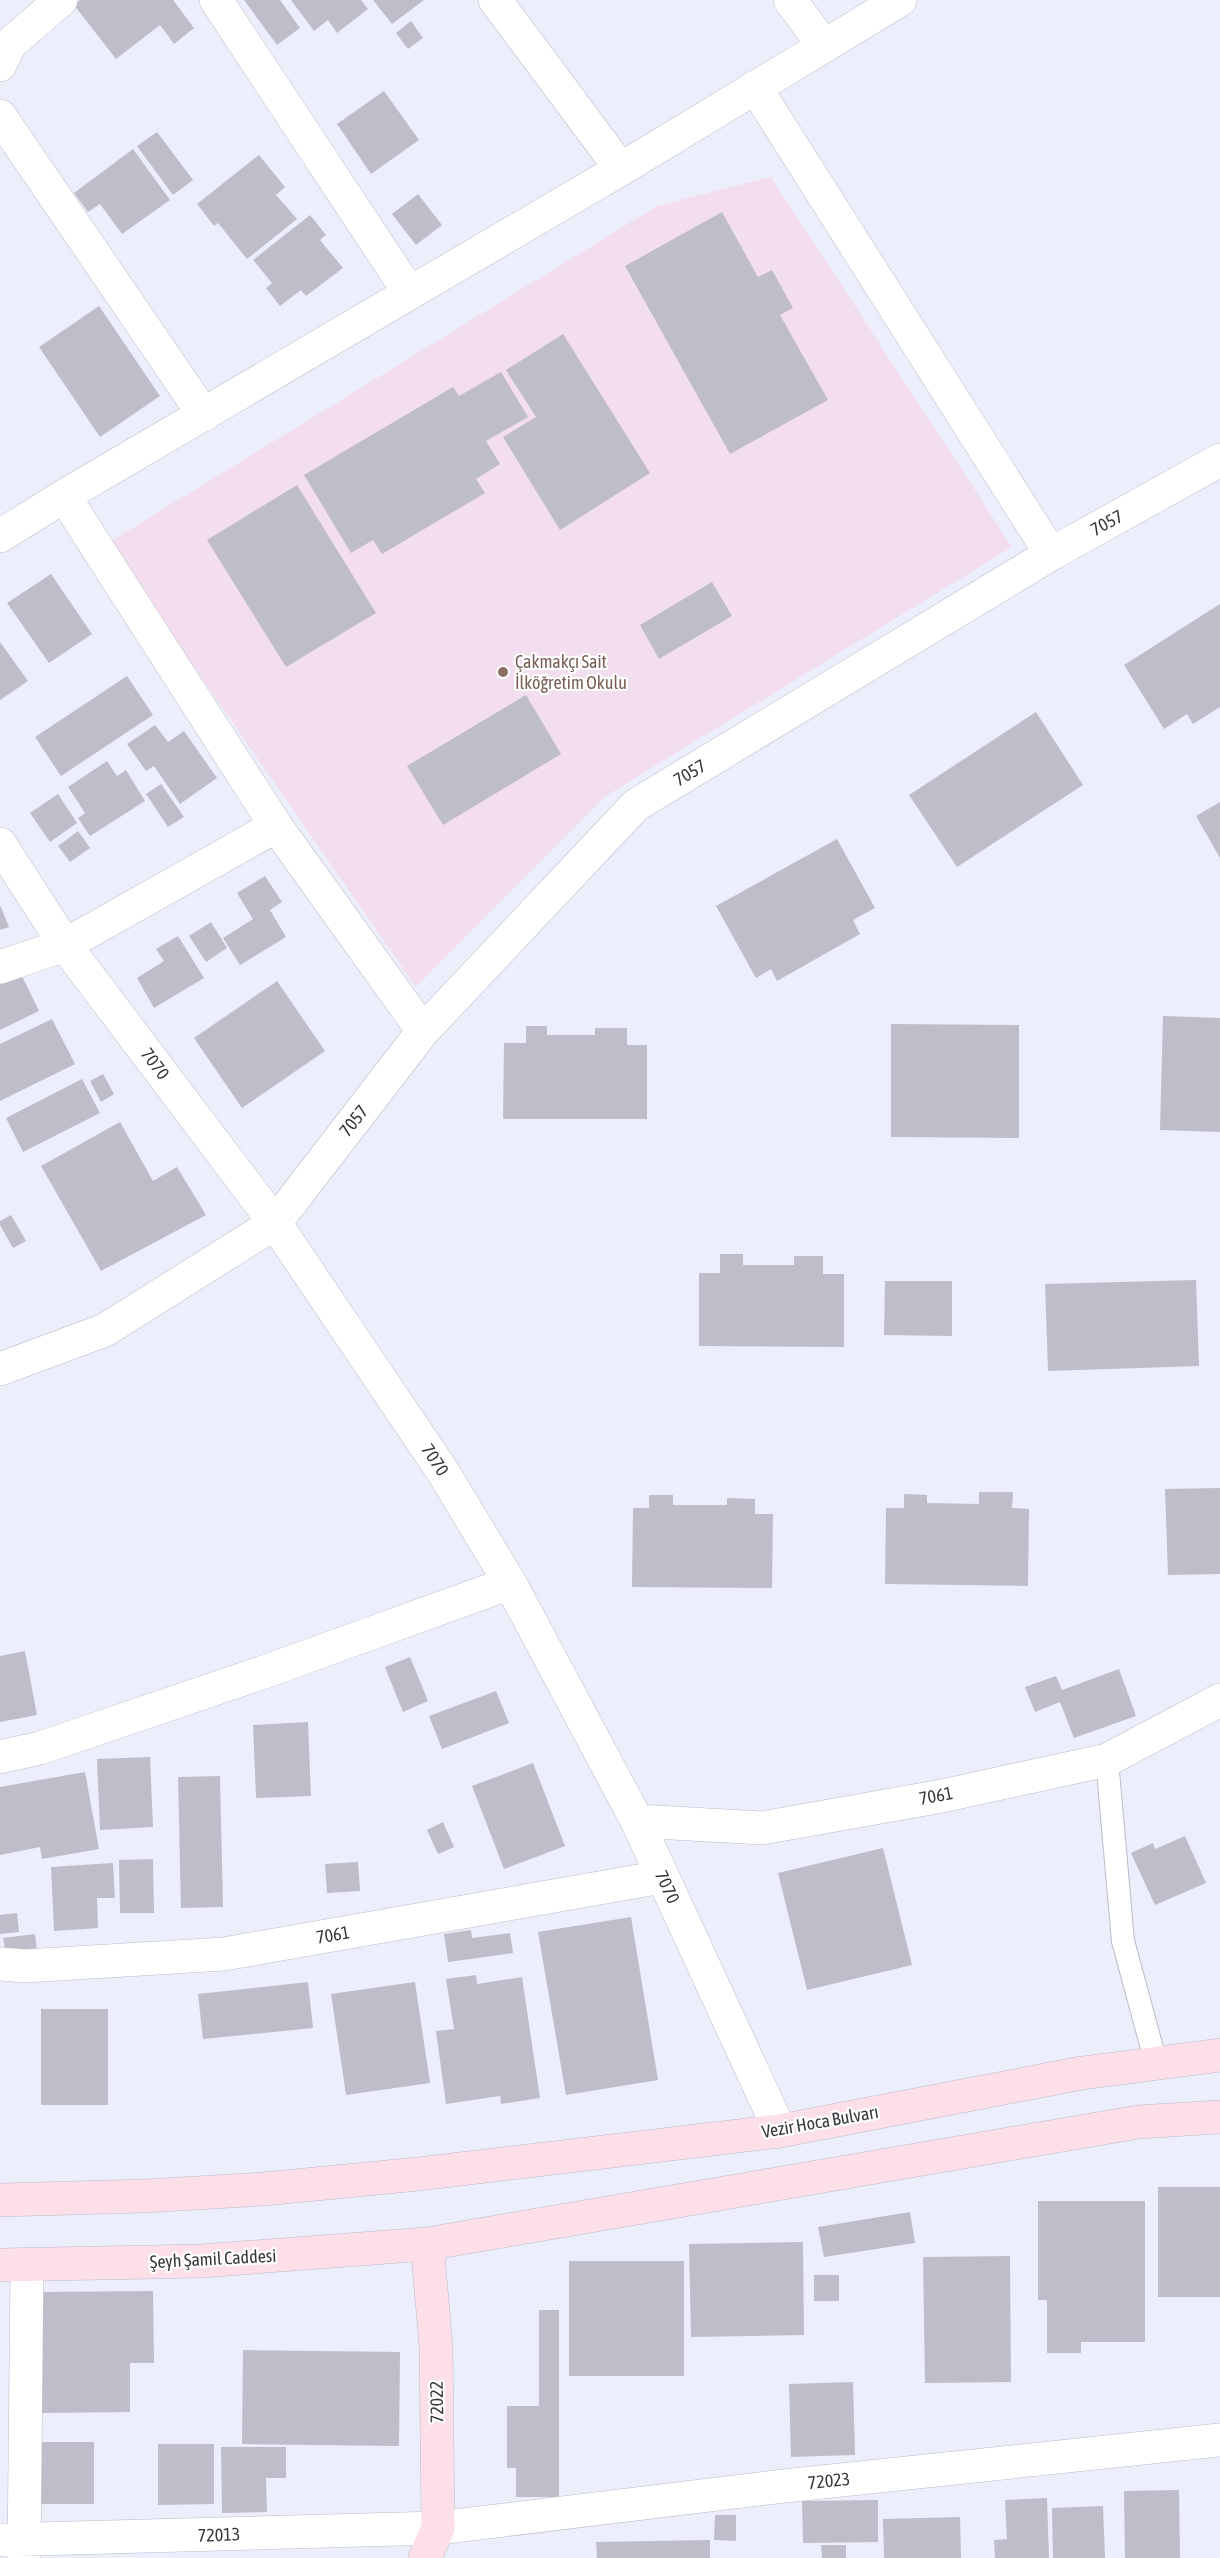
<svg xmlns="http://www.w3.org/2000/svg" width="1220" height="2558" viewBox="0 0 1220 2558" font-family="'Asap Condensed',sans-serif">
  <rect width="100%" height="100%" fill="#eceffb"/>
  <path fill="#f2deee" d="M 771,177 L 1012,547 L 604,797 L 416,987 L 108,543 L 657,206 Z"/>
  <path fill="#bebdc9" d="M 80,0 L 173,0 L 194,28 L 174,44 L 160,25 L 116,59 L 74,5 Z
    M 244,0 L 280,0 L 300,28 L 277,45 Z
    M 291,0 L 361,0 L 368,9 L 337,33 L 328,20 L 314,31 Z
    M 373,0 L 424,0 L 392,24 Z
    M 411,21 L 423,38 L 408,49 L 396,33 Z
    M 384,91 L 419,140 L 371,174 L 337,124 Z
    M 157,132 L 193,180 L 173,195 L 137,146 Z
    M 133,149 L 170,200 L 122,234 L 100,204 L 88,212 L 74,193 Z
    M 259,155 L 285,187 L 276,195 L 297,219 L 247,259 L 218,223 L 214,226 L 197,204 Z
    M 418,194 L 442,225 L 416,245 L 392,214 Z
    M 722,212 L 758,277 L 772,270 L 793,308 L 780,315 L 828,400 L 730,454 L 625,266 Z
    M 310,215 L 326,235 L 320,240 L 343,268 L 306,296 L 301,290 L 280,306 L 266,288 L 272,283 L 253,260 Z
    M 99,306 L 160,396 L 100,437 L 39,347 Z
    M 563,334 L 650,473 L 560,530 L 503,437 L 536,417 L 506,370 Z
    M 501,372 L 528,417 L 486,441 L 500,464 L 476,479 L 485,493 L 382,554 L 373,540 L 351,553 L 304,475 L 453,387 L 459,396 Z
    M 297,485 L 376,613 L 286,667 L 207,540 Z
    M 51,574 L 92,634 L 49,663 L 7,603 Z
    M 712,582 L 732,616 L 659,659 L 640,625 Z
    M 1220,604 L 1220,707 L 1193,724 L 1187,714 L 1164,729 L 1124,665 Z
    M 0,642 L 28,681 L 0,700 Z
    M 127,676 L 153,715 L 61,776 L 35,737 Z
    M 526,695 L 561,754 L 443,825 L 407,766 Z
    M 1036,712 L 1083,785 L 957,867 L 909,795 Z
    M 155,725 L 168,742 L 184,731 L 217,778 L 180,804 L 154,766 L 146,771 L 127,744 Z
    M 107,761 L 117,776 L 126,770 L 145,801 L 90,836 L 78,818 L 85,813 L 68,787 Z
    M 161,784 L 184,817 L 168,827 L 146,794 Z
    M 58,794 L 77,823 L 50,842 L 30,813 Z
    M 1220,802 L 1220,858 L 1196,816 Z
    M 78,831 L 90,848 L 70,862 L 58,846 Z
    M 837,839 L 875,908 L 853,920 L 860,934 L 777,981 L 771,969 L 756,978 L 716,906 Z
    M 265,876 L 282,902 L 270,910 L 286,937 L 240,965 L 223,938 L 253,919 L 237,893 Z
    M 0,905 L 9,927 L 0,930 Z
    M 211,922 L 227,948 L 206,962 L 189,936 Z
    M 178,936 L 204,978 L 154,1008 L 137,978 L 164,961 L 156,949 Z
    M 21,974 L 39,1011 L 0,1030 L 0,984 Z
    M 277,981 L 325,1051 L 242,1108 L 194,1038 Z
    M 1163,1016 L 1220,1018 L 1220,1132 L 1160,1130 Z
    M 52,1019 L 75,1064 L 0,1101 L 0,1044 Z
    M 891,1024 L 1019,1025 L 1019,1138 L 891,1137 Z
    M 526,1026 L 547,1026 L 547,1035 L 595,1035 L 595,1028 L 627,1028 L 627,1045 L 647,1045 L 647,1119 L 503,1119 L 504,1043 L 526,1043 Z
    M 103,1074 L 114,1094 L 101,1102 L 90,1081 Z
    M 82,1079 L 100,1113 L 23,1152 L 6,1118 Z
    M 120,1122 L 153,1181 L 177,1167 L 206,1215 L 101,1271 L 41,1166 Z
    M 11,1215 L 26,1241 L 13,1248 L 0,1225 L 0,1221 Z
    M 720,1254 L 743,1254 L 743,1265 L 794,1265 L 794,1256 L 823,1256 L 823,1274 L 844,1274 L 844,1347 L 699,1346 L 699,1273 L 720,1273 Z
    M 1196,1280 L 1199,1366 L 1048,1371 L 1045,1284 Z
    M 885,1281 L 952,1281 L 952,1336 L 884,1335 Z
    M 1220,1488 L 1220,1574 L 1168,1575 L 1165,1489 Z
    M 979,1492 L 1013,1492 L 1012,1508 L 1029,1509 L 1028,1586 L 885,1584 L 886,1508 L 904,1508 L 904,1494 L 927,1495 L 927,1503 L 979,1504 Z
    M 649,1495 L 673,1495 L 673,1505 L 727,1505 L 727,1498 L 755,1499 L 755,1514 L 773,1514 L 772,1588 L 632,1587 L 633,1508 L 649,1508 Z
    M 25,1651 L 37,1715 L 0,1722 L 0,1656 Z
    M 410,1657 L 428,1701 L 403,1712 L 385,1667 Z
    M 1119,1669 L 1136,1716 L 1074,1738 L 1060,1702 L 1035,1712 L 1025,1687 L 1056,1676 L 1062,1690 Z
    M 496,1691 L 509,1723 L 442,1749 L 429,1716 Z
    M 308,1722 L 311,1796 L 256,1798 L 253,1725 Z
    M 150,1757 L 153,1827 L 100,1830 L 97,1759 Z
    M 533,1763 L 565,1846 L 504,1869 L 472,1786 Z
    M 85,1772 L 99,1849 L 42,1859 L 40,1847 L 0,1855 L 0,1787 Z
    M 220,1776 L 223,1907 L 181,1908 L 178,1777 Z
    M 443,1822 L 454,1847 L 438,1854 L 427,1830 Z
    M 1185,1836 L 1206,1883 L 1155,1905 L 1131,1853 L 1153,1843 L 1155,1849 Z
    M 883,1848 L 912,1965 L 807,1990 L 778,1873 Z
    M 153,1859 L 154,1913 L 120,1913 L 119,1860 Z
    M 358,1862 L 360,1891 L 327,1893 L 325,1864 Z
    M 113,1863 L 115,1898 L 97,1898 L 98,1928 L 54,1931 L 51,1867 Z
    M 17,1913 L 19,1932 L 0,1934 L 0,1915 Z
    M 631,1917 L 658,2080 L 566,2095 L 538,1932 Z
    M 471,1930 L 472,1938 L 510,1933 L 513,1953 L 448,1962 L 444,1934 Z
    M 35,1934 L 37,1951 L 6,1954 L 3,1938 Z
    M 476,1975 L 477,1984 L 522,1977 L 540,2098 L 501,2104 L 500,2096 L 446,2104 L 436,2031 L 454,2029 L 446,1979 Z
    M 308,1982 L 313,2028 L 203,2039 L 198,1994 Z
    M 415,1982 L 430,2083 L 346,2095 L 331,1994 Z
    M 41,2009 L 108,2009 L 108,2105 L 41,2105 Z
    M 1158,2187 L 1220,2187 L 1220,2297 L 1158,2297 Z
    M 1038,2201 L 1145,2201 L 1145,2342 L 1081,2342 L 1081,2353 L 1047,2353 L 1047,2300 L 1038,2300 Z
    M 910,2212 L 915,2243 L 824,2257 L 818,2227 Z
    M 803,2242 L 804,2335 L 691,2337 L 689,2244 Z
    M 1010,2256 L 1011,2382 L 925,2383 L 923,2257 Z
    M 569,2261 L 684,2261 L 684,2376 L 569,2376 Z
    M 814,2275 L 839,2275 L 839,2301 L 814,2301 Z
    M 153,2291 L 154,2363 L 130,2363 L 130,2412 L 40,2413 L 40,2292 Z
    M 539,2310 L 559,2310 L 559,2497 L 516,2497 L 516,2468 L 507,2468 L 507,2406 L 539,2406 Z
    M 243,2350 L 400,2352 L 399,2446 L 242,2444 Z
    M 853,2382 L 855,2455 L 791,2457 L 789,2384 Z
    M 37,2442 L 94,2442 L 94,2504 L 37,2504 Z
    M 158,2444 L 214,2444 L 214,2504 L 158,2505 Z
    M 221,2447 L 286,2447 L 286,2478 L 266,2478 L 267,2512 L 222,2513 Z
    M 1179,2490 L 1180,2558 L 1125,2558 L 1124,2491 Z
    M 1047,2498 L 1049,2558 L 995,2558 L 994,2540 L 1007,2539 L 1005,2500 Z
    M 878,2500 L 878,2542 L 803,2543 L 802,2501 Z
    M 1103,2506 L 1105,2558 L 1053,2558 L 1052,2508 Z
    M 715,2515 L 736,2515 L 736,2541 L 714,2540 Z
    M 960,2517 L 961,2558 L 884,2558 L 883,2519 Z
    M 710,2540 L 710,2558 L 597,2558 L 596,2542 Z
    M 821,2545 L 846,2545 L 846,2558 L 822,2558 Z"/>
  <g fill="none" stroke-linecap="round" stroke-linejoin="round">
    <g stroke="#babdc8" stroke-width="24">
      <path id="lane" d="M 1107,1760 L 1123,1941 L 1156,2063"/>
    </g>
    <g stroke="#babdc8" stroke-width="34">
      <path id="street" d="M 216,0 L 409,292
        M 495,0 L 621,169
        M 790,0 L 824,46
        M 0,65 L 10,44 L 61,0
        M 755,87 L 1051,554
        M 0,116 L 204,415
        M 64,496 L 276,826 L 423,1031
        M 0,536 L 64,496 L 621,169 L 900,0
        M 0,844 L 65,945 L 275,1223 L 443,1472 L 510,1583 L 637,1821 L 780,2131
        M 0,967 L 65,945 L 276,826
        M 0,1369 L 105,1330 L 275,1223 L 423,1031 L 636,805 L 1051,554 L 1220,460
        M 0,1757 L 40,1748 L 264,1672 L 510,1583
        M 637,1821 L 762,1828 L 942,1796 L 1107,1760 L 1220,1700
        M 0,1964 L 25,1966 L 224,1954 L 662,1877
        M 0,2540 L 438,2528 L 784,2486 L 1220,2440
        M 24,2558 L 27,2266"/>
    </g>
    <g stroke="#babdc8" stroke-width="34">
      <path id="secondary" d="M 0,2200 L 145,2196 L 264,2189 L 418,2174 L 780,2131 L 1082,2073 L 1220,2055
        M 0,2265 L 202,2261 L 427,2244 L 1138,2122 L 1220,2117
        M 425,2558 L 438,2528 L 436,2346 L 427,2244"/>
    </g>
    <use href="#lane" stroke="#fff" stroke-width="22"/>
    <use href="#street" stroke="#fff" stroke-width="33"/>
    <use href="#secondary" stroke="#fcdfe8" stroke-width="33"/>
  </g>
  <circle fill="#8d6e63" stroke="#fff" stroke-width="2" cx="503" cy="672" r="6"/>
  <g text-anchor="middle" stroke-width="4.5" stroke-linejoin="round" paint-order="stroke">
    <g font-size="18" fill="#36373c" stroke="#fff">
      <text transform="translate(1107 523) rotate(-29)" y="6">7057</text>
      <text transform="translate(690 773) rotate(-31)" y="6">7057</text>
      <text transform="translate(155 1064) rotate(53)" y="6">7070</text>
      <text transform="translate(354 1121) rotate(-52)" y="6">7057</text>
      <text transform="translate(435 1460) rotate(57)" y="6">7070</text>
      <text transform="translate(936 1796) rotate(-11)" y="6">7061</text>
      <text transform="translate(667 1887) rotate(65)" y="6">7070</text>
      <text transform="translate(333 1935) rotate(-10)" y="6">7061</text>
      <text transform="translate(820 2122) rotate(-10)" y="6">Vezir Hoca Bulvarı</text>
      <text transform="translate(213 2259) rotate(-3)" y="6">Şeyh Şamil Caddesi</text>
      <text transform="translate(437 2402) rotate(-91)" y="6">72022</text>
      <text transform="translate(829 2481) rotate(-6)" y="6">72023</text>
      <text transform="translate(219 2535) rotate(-2)" y="6">72013</text>
    </g>
    <g font-size="18" fill="#785e54" stroke="#fff" text-anchor="start">
      <text x="515" y="668">Çakmakçı Sait<tspan x="515" dy="21">İlköğretim Okulu</tspan></text>
    </g>
  </g>
</svg>
